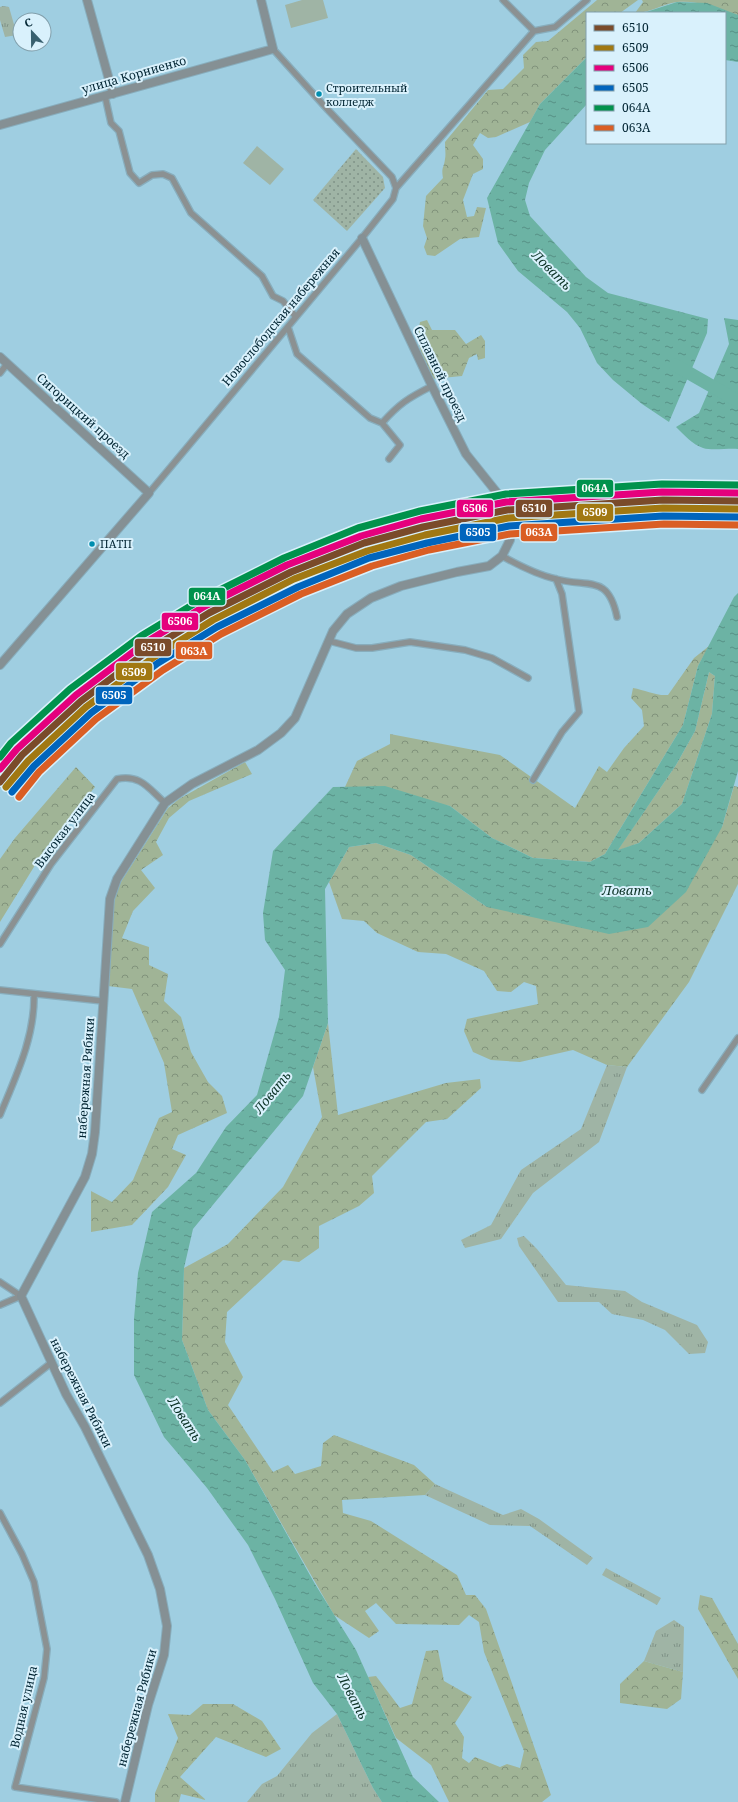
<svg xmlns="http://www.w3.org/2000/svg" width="738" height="1802" viewBox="0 0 738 1802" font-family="'Noto Serif',serif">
  <defs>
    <pattern id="grass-tufts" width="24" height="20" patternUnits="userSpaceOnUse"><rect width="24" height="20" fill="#9fb4a5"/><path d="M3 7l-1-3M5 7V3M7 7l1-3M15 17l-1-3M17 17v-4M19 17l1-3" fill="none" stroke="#7f9287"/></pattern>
    <pattern id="forest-crowns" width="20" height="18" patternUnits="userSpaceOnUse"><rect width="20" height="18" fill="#a0b496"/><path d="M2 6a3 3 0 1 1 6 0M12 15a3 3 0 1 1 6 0" fill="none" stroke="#80927b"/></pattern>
    <pattern id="park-dots" width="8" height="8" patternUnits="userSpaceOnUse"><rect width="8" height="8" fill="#9fb4a5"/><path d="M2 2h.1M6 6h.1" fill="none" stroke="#7f9287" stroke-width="1.8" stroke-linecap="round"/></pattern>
    <pattern id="water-ripples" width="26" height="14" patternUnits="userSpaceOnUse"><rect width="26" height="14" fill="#6cb3a4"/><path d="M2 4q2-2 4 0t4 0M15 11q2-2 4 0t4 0" fill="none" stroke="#569186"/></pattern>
  </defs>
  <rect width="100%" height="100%" fill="#9fcee1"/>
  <path fill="url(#grass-tufts)" d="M 3,6 L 9,7 L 17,35 L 5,37 L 0,20 L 0,7 Z
    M 607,1065 L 627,1067 L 599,1142 L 533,1193 L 501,1239 L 465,1248 L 461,1240 L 491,1225 L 521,1170 L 581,1129 Z
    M 524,1236 L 537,1249 L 566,1285 L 625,1291 L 642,1302 L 697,1325 L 708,1342 L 705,1353 L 689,1354 L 665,1330 L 643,1320 L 612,1314 L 599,1302 L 558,1302 L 519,1246 L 517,1238 Z
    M 435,1484 L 503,1515 L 521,1509 L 539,1519 L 593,1558 L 587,1565 L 530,1526 L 490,1525 L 425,1495 Z
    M 606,1568 L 661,1598 L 657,1605 L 602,1575 Z
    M 674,1620 L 684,1627 L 683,1672 L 644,1661 L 656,1631 Z
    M 337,1714 L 373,1788 L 382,1802 L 247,1802 L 262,1784 L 277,1776 L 312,1733 Z"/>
  <path fill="url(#forest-crowns)" d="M 597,0 L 638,0 L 620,13 L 587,13 L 587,57 L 540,104 L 530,122 L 496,137 L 488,138 L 480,133 L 473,145 L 483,159 L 483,169 L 473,174 L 463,200 L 467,217 L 474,216 L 477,207 L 486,208 L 479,237 L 460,239 L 435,256 L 427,255 L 424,247 L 427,238 L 423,226 L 426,196 L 443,178 C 441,167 444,168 445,159 C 446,155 445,148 445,142 L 488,90 L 503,89 L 524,68 L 523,55 L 536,42 L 548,41 Z
    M 642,0 L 738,0 L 738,15 C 718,9 699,0 677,2 C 663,4 650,13 635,13 L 643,2 Z
    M 427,320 L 432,330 L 455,330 L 466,344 L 481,335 L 485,341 L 485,358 L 478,360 L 477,354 L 469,358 L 462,376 L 432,379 C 423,357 415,345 420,322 Z
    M 709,646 L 698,666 L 683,725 L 605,854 L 590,862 L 533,858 L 492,838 L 450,806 L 345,787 L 357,761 L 390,744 L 390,734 L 500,755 L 575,808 L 599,766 L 607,772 L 624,748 L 644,726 L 642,710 L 631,698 L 633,688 C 645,690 656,696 668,695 L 694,658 Z
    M 709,672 L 715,676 L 712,714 L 682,804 L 639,843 L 617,851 L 676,765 L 695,731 Z
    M 245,762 L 252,774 L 189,801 L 169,818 L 156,842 L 163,855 L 141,870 L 155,888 L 133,911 L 122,938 L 149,947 L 149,965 L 168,974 L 164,1001 L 181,1017 L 191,1052 L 208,1082 L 222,1096 L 227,1113 L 178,1135 L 172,1149 L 186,1155 L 168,1187 L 132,1225 L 91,1232 L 91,1191 L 112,1202 L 133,1180 L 159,1118 L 172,1112 L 164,1063 L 132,989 L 108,986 L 113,902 L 119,885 L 168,808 L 179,799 Z
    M 76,767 L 95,787 L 45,849 L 0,922 L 0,859 L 15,838 Z
    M 734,786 L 738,787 L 738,884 L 689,982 L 627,1067 L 607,1065 L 573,1050 L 520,1062 L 491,1060 L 473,1052 L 464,1031 L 467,1019 L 538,1004 L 536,986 L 524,982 L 511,992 L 497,991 L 484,971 L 446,954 L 418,952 L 377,933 L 364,921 L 342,919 L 329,882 L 349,847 L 376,843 L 411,855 L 487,907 L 722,827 Z
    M 328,1023 L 338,1115 L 446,1083 L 480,1079 L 481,1088 L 447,1119 L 426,1122 L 372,1176 L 374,1193 L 359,1206 L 319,1226 L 319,1248 L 299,1262 L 283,1260 L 227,1312 L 225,1342 L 243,1377 L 228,1405 L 273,1472 L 288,1465 L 295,1474 L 321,1466 L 323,1443 L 334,1435 L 414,1465 L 435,1484 L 425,1495 L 342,1500 L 343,1513 L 371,1521 L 457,1575 L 466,1595 L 475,1595 L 486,1609 L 551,1795 L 542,1802 L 449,1802 L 431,1765 L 396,1738 L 368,1677 L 376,1676 L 400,1708 L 412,1704 L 426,1651 L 438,1650 L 444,1681 L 472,1697 L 455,1723 L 464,1737 L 462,1758 L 469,1763 L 475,1757 L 500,1767 L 507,1764 L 520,1768 L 524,1751 L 484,1652 L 479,1622 L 469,1615 L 459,1625 L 396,1624 L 376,1603 L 365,1611 L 379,1631 L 369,1638 L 334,1615 L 245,1460 L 208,1410 L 182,1340 L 184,1268 L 228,1244 L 283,1187 L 322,1117 L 313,1067 Z
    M 700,1595 L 712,1598 L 738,1644 L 738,1679 L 698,1609 Z
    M 644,1661 L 683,1672 L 681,1699 L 667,1709 L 620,1703 L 620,1684 Z
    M 203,1704 L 233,1704 L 262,1721 L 281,1749 L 266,1757 L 216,1737 L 180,1777 L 206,1800 L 181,1794 L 179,1802 L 155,1802 L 155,1793 L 178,1738 L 168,1714 L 190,1715 Z"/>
  <path fill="url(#park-dots)" d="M 356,149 L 383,177 L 385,188 L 347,231 L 313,200 Z"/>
  <path fill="#9fb4a5" d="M 302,0 L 323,0 L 328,18 L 291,28 L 285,5 Z
    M 257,146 L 284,169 L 270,185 L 243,163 Z"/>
  <path fill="url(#water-ripples)" fill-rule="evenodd" d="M 677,2 L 707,3 L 738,15 L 738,62 L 725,60 L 725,13 L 643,13 Z
    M 587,57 L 587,104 L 545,150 L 529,183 L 525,200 L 530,216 L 586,277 L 608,293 L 708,319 L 707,333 L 669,422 L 642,404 L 613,380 L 597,363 L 580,328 L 567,312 L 518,271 L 498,243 L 487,198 L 540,104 Z
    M 724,318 L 738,320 L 738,449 C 728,448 712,451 703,448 C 692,444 684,435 676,427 L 699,413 L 729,344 Z
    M 738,593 L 738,771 L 722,827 L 686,892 L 648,927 L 609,934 L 487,907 L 411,855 L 376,843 L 349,847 L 325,889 L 328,1023 L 303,1096 L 193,1229 L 184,1268 L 182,1340 L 208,1410 L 245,1460 L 315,1584 L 356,1650 L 413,1777 L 439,1802 L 382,1802 L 373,1788 L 337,1714 L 313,1683 L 275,1599 L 248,1545 L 207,1488 L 164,1437 L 134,1375 L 134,1319 L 138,1273 L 152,1212 L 196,1173 L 226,1127 L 257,1095 L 279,1017 L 285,970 L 265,940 L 263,913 L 273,851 L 333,787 L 385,786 L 450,806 L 492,838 L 533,858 L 590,862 L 605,854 L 683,725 L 698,666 L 734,597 ZM 709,672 L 715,676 L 712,714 L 682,804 L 639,843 L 618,850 L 676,765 L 695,731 Z"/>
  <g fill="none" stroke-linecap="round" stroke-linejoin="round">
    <path stroke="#6cb3a4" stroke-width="13" d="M 675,365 L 738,401"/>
    <g stroke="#88adbc" stroke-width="8">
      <path id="street" d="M 503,0 L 534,31
        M 273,49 L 328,110 L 392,177 L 396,188
        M 105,96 L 111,123 L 119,131 L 130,173 L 139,183 L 152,175 L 163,174 L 172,178 L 191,213 L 262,276 L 273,296 L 283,301 L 296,317
        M 288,327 L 297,354 L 370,418 L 382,423
        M 0,373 L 7,364
        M 389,459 L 400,445 L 382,423 C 399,404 408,398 432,386
        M 149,493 L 362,238 L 393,199 L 396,188 L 534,31 L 555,27 L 587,0
        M 502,556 C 518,565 538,575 556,579 C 589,588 608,574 617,617
        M 329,641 L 356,648 L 372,648 L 410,642 L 465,650 L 492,658 L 528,678
        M 533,780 L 562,732 L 579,712 L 562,594 L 556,579
        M 0,944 L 51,864 L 117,779 C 141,774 149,789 165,803
        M 0,990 L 103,1001
        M 702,1090 L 738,1038
        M 0,1115 C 16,1076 35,1037 34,994
        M 0,1282 L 21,1296
        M 0,1305 L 21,1296
        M 0,1403 L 51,1363
        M 0,1513 L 22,1554 L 34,1582 L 47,1649 L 44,1678 L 15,1787 L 116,1802"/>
    </g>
    <g stroke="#88adbc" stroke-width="10">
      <path id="secondary" d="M 87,0 L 113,94
        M 0,125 L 273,49 L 261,0
        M 0,357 L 149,493 L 0,665
        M 125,1802 L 148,1705 L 164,1655 L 167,1626 L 160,1589 L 148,1555 L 85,1427 L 66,1394 L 21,1296 L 85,1177 L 92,1154 L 95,1132 L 110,899 L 117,879 L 165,803 L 192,784 L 258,750 L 281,733 L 295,718 L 333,631 L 347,614 L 371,598 L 401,586 L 457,572 L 489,566 L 502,556 L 510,540 L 510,523 L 507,510 L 502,499 L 466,454 L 432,386 L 362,238"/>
    </g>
    <use href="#street" stroke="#8b9192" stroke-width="5.5"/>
    <use href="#secondary" stroke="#859094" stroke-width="8"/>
    <g stroke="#d9f1fc" stroke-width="10">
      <path id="rail-1" d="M 0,782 L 22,755 L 81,701 L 149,650 L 209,613 L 291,572 L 364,543 L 423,527 L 507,510 L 663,500 L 738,501"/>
    </g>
    <g stroke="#d9f1fc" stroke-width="10">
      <path id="rail-2" d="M 6,787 L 28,761 L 86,707 L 154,657 L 213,620 L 294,579 L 367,551 L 425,535 L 508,518 L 663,508 L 738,509"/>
    </g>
    <g stroke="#d9f1fc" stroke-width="10">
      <path id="rail-3" d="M 0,769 L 17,749 L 76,695 L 145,643 L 205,606 L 287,565 L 361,536 L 421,519 L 506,502 L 662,492 L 738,493"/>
    </g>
    <g stroke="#d9f1fc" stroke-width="10">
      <path id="rail-4" d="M 12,792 L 34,766 L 91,713 L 158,663 L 217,627 L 298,587 L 369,558 L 427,543 L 509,526 L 663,516 L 738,517"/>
    </g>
    <g stroke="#d9f1fc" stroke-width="10">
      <path id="rail-5" d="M 0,757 L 11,743 L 70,689 L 141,636 L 202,599 L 284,558 L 358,528 L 420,511 L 506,494 L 662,484 L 738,485"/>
    </g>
    <g stroke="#d9f1fc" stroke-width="10">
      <path id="rail-6" d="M 19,797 L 39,772 L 96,719 L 163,670 L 221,634 L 301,594 L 372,566 L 429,550 L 510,534 L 664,524 L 738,525"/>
    </g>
    <use href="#rail-1" stroke="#7a4b2a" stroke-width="7"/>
    <use href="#rail-2" stroke="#a17812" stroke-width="7"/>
    <use href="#rail-3" stroke="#e5007d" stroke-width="7"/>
    <use href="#rail-4" stroke="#0065bd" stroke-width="7"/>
    <use href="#rail-5" stroke="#00924c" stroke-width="7"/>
    <use href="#rail-6" stroke="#da5e24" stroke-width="7"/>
  </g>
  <g fill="#008eaf" stroke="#d9f1fc" stroke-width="1.5">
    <circle cx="319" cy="94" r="3.5"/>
    <circle cx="92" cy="544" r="3.5"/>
  </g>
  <g text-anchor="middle" stroke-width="4" stroke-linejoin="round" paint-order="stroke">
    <g font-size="11" fill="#002432" stroke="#d9f1fc" text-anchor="start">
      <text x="326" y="92">Строительный<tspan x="326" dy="14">колледж</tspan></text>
      <text x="100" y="548">ПАТП</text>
    </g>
    <g font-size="12" fill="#002432" stroke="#d9f1fc">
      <text transform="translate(134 75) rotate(-16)" y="4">улица Корниенко</text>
      <text transform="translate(281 317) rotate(-50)" y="4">Новослободская набережная</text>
      <text transform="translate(440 374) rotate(64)" y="4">Сплавной проезд</text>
      <text transform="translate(83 416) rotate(42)" y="4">Сигорицкий проезд</text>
      <text transform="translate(65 830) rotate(-53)" y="4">Высокая улица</text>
      <text transform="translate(86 1078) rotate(-86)" y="4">набережная Рябики</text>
      <text transform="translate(81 1393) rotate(63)" y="4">набережная Рябики</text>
      <text transform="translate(24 1707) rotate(-77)" y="4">Водная улица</text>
      <text transform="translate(137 1708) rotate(-75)" y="4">набережная Рябики</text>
    </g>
    <g font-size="13" font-style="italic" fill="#0a3124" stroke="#d9f1fc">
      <text transform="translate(552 270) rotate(45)" y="5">Ловать</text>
      <text x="627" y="895">Ловать</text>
      <text transform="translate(272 1092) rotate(-51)" y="5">Ловать</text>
      <text transform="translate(185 1419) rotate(57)" y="5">Ловать</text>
      <text transform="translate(353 1696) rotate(62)" y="5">Ловать</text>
    </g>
  </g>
  <g stroke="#d9f1fc" stroke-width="1.5">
    <rect x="576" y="479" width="38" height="19" rx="4" fill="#00924c"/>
    <rect x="456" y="499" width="38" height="19" rx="4" fill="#e5007d"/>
    <rect x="515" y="499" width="38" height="19" rx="4" fill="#7a4b2a"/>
    <rect x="576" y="503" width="38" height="19" rx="4" fill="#a17812"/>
    <rect x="520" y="523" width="38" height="19" rx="4" fill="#da5e24"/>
    <rect x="459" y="523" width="38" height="19" rx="4" fill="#0065bd"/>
    <rect x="188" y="587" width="38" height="19" rx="4" fill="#00924c"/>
    <rect x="161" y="612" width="38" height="19" rx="4" fill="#e5007d"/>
    <rect x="134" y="638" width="38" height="19" rx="4" fill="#7a4b2a"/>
    <rect x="175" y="641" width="38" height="19" rx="4" fill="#da5e24"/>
    <rect x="115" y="662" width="38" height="19" rx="4" fill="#a17812"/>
    <rect x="95" y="686" width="38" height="19" rx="4" fill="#0065bd"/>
  </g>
  <g font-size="11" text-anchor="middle" font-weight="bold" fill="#fff">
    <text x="595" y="492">064А</text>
    <text x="475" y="512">6506</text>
    <text x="534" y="512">6510</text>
    <text x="595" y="516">6509</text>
    <text x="539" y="536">063А</text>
    <text x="478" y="536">6505</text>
    <text x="207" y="600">064А</text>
    <text x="180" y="625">6506</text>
    <text x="153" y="651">6510</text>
    <text x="194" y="655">063А</text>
    <text x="134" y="676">6509</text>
    <text x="114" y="699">6505</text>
  </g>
  <rect x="586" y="12" width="140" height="132" fill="#d9f1fc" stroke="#829fab"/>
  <rect x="594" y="25" width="20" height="6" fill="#7a4b2a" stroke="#829fab"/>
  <text x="622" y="32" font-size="12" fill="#002432">6510</text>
  <rect x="594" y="45" width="20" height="6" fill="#a17812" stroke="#829fab"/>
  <text x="622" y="52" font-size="12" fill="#002432">6509</text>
  <rect x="594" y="65" width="20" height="6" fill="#e5007d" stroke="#829fab"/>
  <text x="622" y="72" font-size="12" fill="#002432">6506</text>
  <rect x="594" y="85" width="20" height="6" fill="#0065bd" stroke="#829fab"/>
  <text x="622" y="92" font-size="12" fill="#002432">6505</text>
  <rect x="594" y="105" width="20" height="6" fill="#00924c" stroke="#829fab"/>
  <text x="622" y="112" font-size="12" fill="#002432">064А</text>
  <rect x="594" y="125" width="20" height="6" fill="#da5e24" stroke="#829fab"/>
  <text x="622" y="132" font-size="12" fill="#002432">063А</text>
  <g transform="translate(32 32) rotate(338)"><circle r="19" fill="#d9f1fc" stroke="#829fab"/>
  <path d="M0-3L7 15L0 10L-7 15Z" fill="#38606f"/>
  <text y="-6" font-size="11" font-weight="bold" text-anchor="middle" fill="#002432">С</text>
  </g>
</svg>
